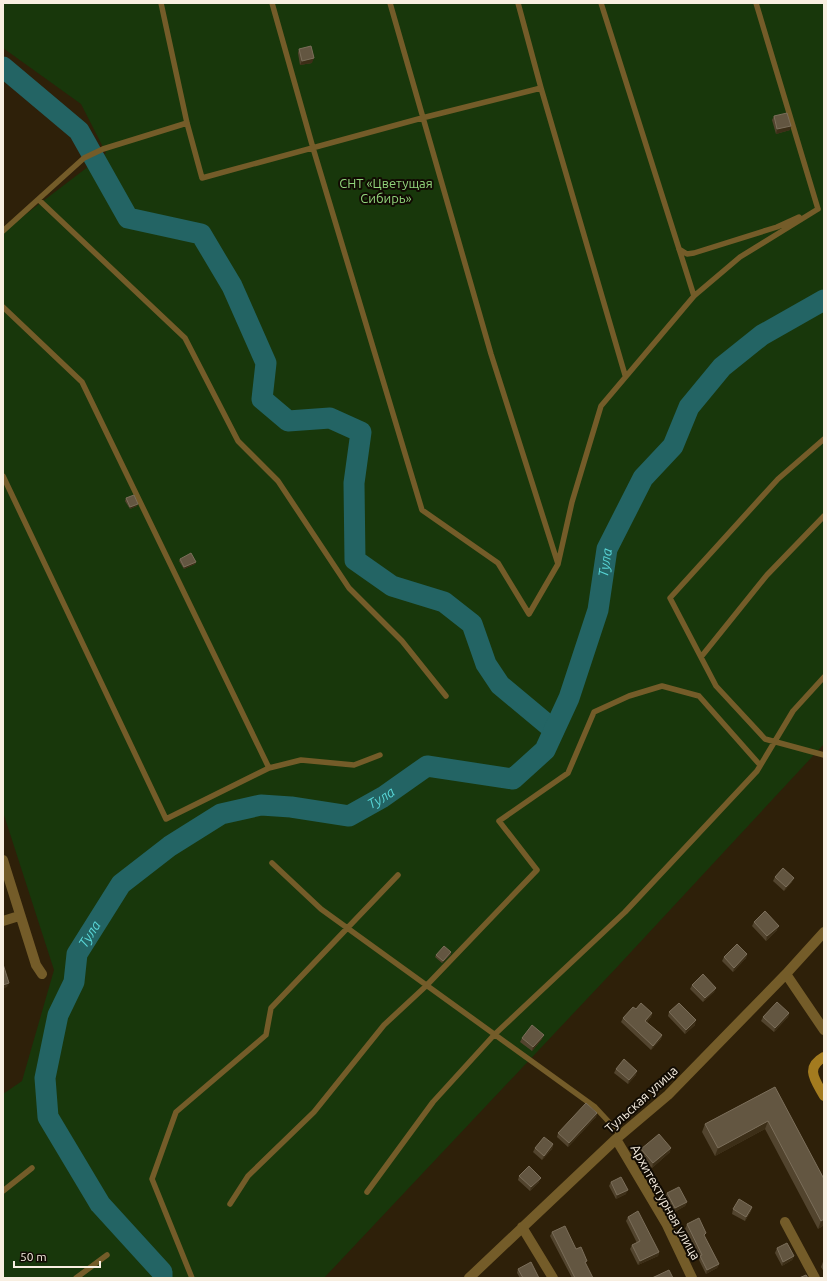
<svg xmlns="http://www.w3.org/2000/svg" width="827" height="1281" viewBox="0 0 827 1281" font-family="Ubuntu,sans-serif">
  <rect width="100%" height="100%" fill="#2e2009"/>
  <path fill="#18370b" d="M 3,3 L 824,3 L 824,744 L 618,966 L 324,1278 L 3,1278 L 3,1094 L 22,1081 L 54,970 L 3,812 L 3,234 L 13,224 L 106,153 L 81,104 L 3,48 Z"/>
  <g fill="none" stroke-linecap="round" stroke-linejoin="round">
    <g stroke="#236464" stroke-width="21">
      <path d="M 3,67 L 79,131 L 128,218 L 201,234 L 232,286 L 266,363 L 262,399 L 288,421 L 330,418 L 361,432 L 354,483 L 355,560 L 392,586 L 444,602 L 472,624 L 486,664 L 500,685 L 554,730"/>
      <path id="s1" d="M 162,1278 L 162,1272 L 100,1204 L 48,1117 L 45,1078 L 58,1015 L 74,982 L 77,954 L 121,884 L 170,846 L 221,814 L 261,805 L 291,807 L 349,816 L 383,797 L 427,766 L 513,779 L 545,750 L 569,698 L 598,610 L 607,549 L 643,478 L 673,446 L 689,407 L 722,367 L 762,335 L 824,300"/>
    </g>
    <path stroke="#745c29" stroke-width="5.5" d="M 161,3 L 187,123 L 202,178 L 422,118 L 541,88
      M 272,3 L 313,148 L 422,510 L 498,563 L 529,614 L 558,564 L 572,502 L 601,406 L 694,296 L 740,257 L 818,209
      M 390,3 L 491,354 L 558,564
      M 518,3 L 541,88 L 625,375
      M 601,3 L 694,296
      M 756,3 L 818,209
      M 39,200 L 185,338 L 238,441 L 278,481 L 349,588 L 402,641 L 446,696
      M 3,231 L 84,158 L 103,149 L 187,123
      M 679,249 L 687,254 L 694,253 L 777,227 L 799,217
      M 3,307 L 82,382 L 269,768
      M 824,439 L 778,479 L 670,598 L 716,686 L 765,739 L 824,755
      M 3,476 L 166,819 L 269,768 L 301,760 L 354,765 L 380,755
      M 701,657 L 767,575 L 824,516
      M 272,863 L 321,909 L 595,1107 L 621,1135
      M 3,1191 L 32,1168
      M 367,1192 L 433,1102 L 494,1035 L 625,912 L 757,771 L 793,711 L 824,677
      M 230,1204 L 248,1176 L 314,1112 L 384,1025 L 426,986 L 537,870 L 499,821 L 568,773 L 594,712 L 629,696 L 662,686 L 699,696 L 760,765
      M 76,1278 L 107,1255
      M 192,1278 L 152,1179 L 176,1112 L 266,1035 L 271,1008 L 398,875"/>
    <path stroke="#745c29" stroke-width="10" d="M 3,860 L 36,965 L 42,974
      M 3,921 L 19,916
      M 786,974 L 824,1030
      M 616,1139 L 667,1225 L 692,1278
      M 785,1222 L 815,1278
      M 522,1227 L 553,1278
      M 469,1278 L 616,1139 L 668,1095 L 786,974 L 824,932"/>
    <path stroke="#a37b1f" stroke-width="10" d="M 824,1057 C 804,1068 816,1081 824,1096"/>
  </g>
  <path fill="#52442e" d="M 299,49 L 312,63 L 300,65 L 298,53 Z
    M 774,116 L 790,130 L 776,134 L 772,120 Z
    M 126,498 L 137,506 L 130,509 L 125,501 Z
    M 180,559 L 196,562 L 195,564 L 184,569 L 179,561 Z
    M 775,877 L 792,882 L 784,891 L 773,881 Z
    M 754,922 L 777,930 L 766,941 L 752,926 Z
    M 451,952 L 451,954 L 442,963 L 435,957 L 436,955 Z
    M 747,954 L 746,958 L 733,972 L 722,961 L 724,957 Z
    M 692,985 L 716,988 L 714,992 L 703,1002 L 690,989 Z
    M 636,1009 L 652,1013 L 651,1017 L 647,1022 L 662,1035 L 661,1039 L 651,1050 L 621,1022 L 623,1018 Z
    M 669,1012 L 695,1025 L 685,1034 L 668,1016 Z
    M 789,1013 L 788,1017 L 774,1032 L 761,1021 L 763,1017 Z
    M 522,1038 L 542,1039 L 532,1051 L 520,1042 Z
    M 616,1069 L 636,1075 L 628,1084 L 614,1073 Z
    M 775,1087 L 824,1179 L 824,1225 L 818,1229 L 765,1129 L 715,1156 L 702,1132 L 705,1124 Z
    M 597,1113 L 596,1117 L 568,1147 L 557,1137 L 558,1133 Z
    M 553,1144 L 552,1149 L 542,1160 L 533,1152 L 535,1148 Z
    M 641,1149 L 670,1152 L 652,1168 L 639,1153 Z
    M 519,1176 L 539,1182 L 530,1191 L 518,1180 Z
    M 611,1182 L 626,1194 L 616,1199 L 609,1186 Z
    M 667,1193 L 687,1202 L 685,1206 L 673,1213 L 665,1197 Z
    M 752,1207 L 751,1211 L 745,1221 L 732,1214 L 733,1209 Z
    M 628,1217 L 659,1252 L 658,1256 L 638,1265 L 630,1249 L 632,1245 L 637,1243 L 626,1221 Z
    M 687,1224 L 705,1237 L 719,1264 L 717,1268 L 706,1274 L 699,1260 L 700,1257 L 685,1229 Z
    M 552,1232 L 576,1249 L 593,1278 L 572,1278 L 550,1236 Z
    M 777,1248 L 794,1256 L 792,1260 L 782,1266 L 775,1253 Z
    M 824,1259 L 824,1272 L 821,1267 Z
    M 518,1269 L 539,1278 L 520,1278 L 517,1273 Z"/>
  <path fill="#3c2e17" d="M 314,58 L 312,63 L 300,65 L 302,61 Z
    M 791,126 L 790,130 L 776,134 L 777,129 Z
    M 138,504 L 137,506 L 130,509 L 130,507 Z
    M 196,562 L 195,564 L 184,569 L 184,567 Z
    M 794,878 L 792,882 L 784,891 L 786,887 Z
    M 779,926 L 777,930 L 766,941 L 767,936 Z
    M 451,952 L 451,954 L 442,963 L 443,961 Z
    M 747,954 L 746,958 L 733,972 L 734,968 Z
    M 9,983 L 7,987 L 3,989 L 3,985 Z
    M 716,988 L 714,992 L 703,1002 L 705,998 Z
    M 652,1013 L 651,1017 L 644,1025 L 645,1021 Z
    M 789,1013 L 788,1017 L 774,1032 L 775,1028 Z
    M 696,1020 L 695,1025 L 685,1034 L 686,1030 Z
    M 544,1035 L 542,1039 L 532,1051 L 533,1047 Z
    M 662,1035 L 661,1039 L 651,1050 L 653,1046 Z
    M 637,1071 L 636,1075 L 628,1084 L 629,1080 Z
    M 597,1113 L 596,1117 L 568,1147 L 569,1143 Z
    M 768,1121 L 765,1129 L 715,1156 L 718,1148 Z
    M 553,1144 L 552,1149 L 542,1160 L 544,1156 Z
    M 671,1148 L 670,1152 L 652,1168 L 653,1163 Z
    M 541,1178 L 539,1182 L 530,1191 L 531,1187 Z
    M 628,1190 L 626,1194 L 616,1199 L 617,1195 Z
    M 687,1202 L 685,1206 L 673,1213 L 675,1208 Z
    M 752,1207 L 751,1211 L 745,1221 L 746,1217 Z
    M 824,1219 L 824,1225 L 818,1229 L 821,1221 Z
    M 659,1252 L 658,1256 L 638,1265 L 640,1261 Z
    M 794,1256 L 792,1260 L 782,1266 L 783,1262 Z
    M 719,1264 L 717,1268 L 706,1274 L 707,1270 Z"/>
  <path fill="#635641" stroke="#7b6e5a" d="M 311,46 L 314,58 L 302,61 L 299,49 Z
    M 787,113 L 791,126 L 777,129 L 774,116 Z
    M 134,495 L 138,504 L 130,507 L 126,498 Z
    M 191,553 L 196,562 L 184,567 L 180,559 Z
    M 783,868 L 794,878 L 786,887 L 775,877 Z
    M 765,911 L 779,926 L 767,936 L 754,922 Z
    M 737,944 L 747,954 L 734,968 L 724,957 Z
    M 444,946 L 451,952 L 443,961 L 436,955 Z
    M 3,964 L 9,983 L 3,985 Z
    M 703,974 L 716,988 L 705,998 L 692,985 Z
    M 777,1002 L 789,1013 L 775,1028 L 763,1017 Z
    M 641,1003 L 652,1013 L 645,1021 L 662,1035 L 653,1046 L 623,1018 L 633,1007 L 636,1009 Z
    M 679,1003 L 696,1020 L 686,1030 L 669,1012 Z
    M 532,1025 L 544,1035 L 533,1047 L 522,1038 Z
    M 624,1059 L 637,1071 L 629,1080 L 616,1069 Z
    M 775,1087 L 824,1179 L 824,1219 L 821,1221 L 768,1121 L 718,1148 L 705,1124 Z
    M 586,1103 L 597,1113 L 569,1143 L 558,1133 Z
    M 659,1134 L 671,1148 L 653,1163 L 641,1149 Z
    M 544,1137 L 553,1144 L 544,1156 L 535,1148 Z
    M 529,1166 L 541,1178 L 531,1187 L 519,1176 Z
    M 621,1177 L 628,1190 L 617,1195 L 611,1182 Z
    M 679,1187 L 687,1202 L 675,1208 L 667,1193 Z
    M 739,1199 L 752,1207 L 746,1217 L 733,1209 Z
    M 638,1211 L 659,1252 L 640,1261 L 632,1245 L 640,1241 L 628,1217 Z
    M 699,1218 L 706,1233 L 704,1235 L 719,1264 L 707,1270 L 700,1256 L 702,1255 L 687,1224 Z
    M 565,1226 L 576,1249 L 581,1247 L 587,1261 L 585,1262 L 593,1278 L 575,1278 L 552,1232 Z
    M 787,1243 L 794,1256 L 783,1262 L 777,1248 Z
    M 531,1262 L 539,1278 L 523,1278 L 518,1269 Z
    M 669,1270 L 673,1278 L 652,1278 Z
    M 806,1275 L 808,1278 L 799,1278 Z"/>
  <g text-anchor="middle" stroke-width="4" stroke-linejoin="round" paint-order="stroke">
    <g font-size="13" fill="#92d57c" stroke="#110b03">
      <text x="386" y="188">СНТ «Цветущая<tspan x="386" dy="15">Сибирь»</tspan></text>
    </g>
    <g font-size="13" fill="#f8efe1" stroke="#110b03">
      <text transform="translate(641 1099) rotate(-42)" y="5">Тульская улица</text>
      <text transform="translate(666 1202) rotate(61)" y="5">Архитектурная улица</text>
    </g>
    <g font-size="14" font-style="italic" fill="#58d5d6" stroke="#110b03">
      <text dy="5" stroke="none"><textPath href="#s1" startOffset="1123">Тула</textPath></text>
      <text dy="5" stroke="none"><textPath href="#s1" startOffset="739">Тула</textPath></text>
      <text dy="5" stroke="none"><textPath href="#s1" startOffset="391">Тула</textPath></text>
    </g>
  </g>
  <rect width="827" height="1281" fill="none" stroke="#f8efe1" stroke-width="8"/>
  <path d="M14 1261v6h86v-6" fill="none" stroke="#f8efe1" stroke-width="2"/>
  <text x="20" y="1261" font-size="12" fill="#f8efe1" stroke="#110b03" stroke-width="3" paint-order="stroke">50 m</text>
</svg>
